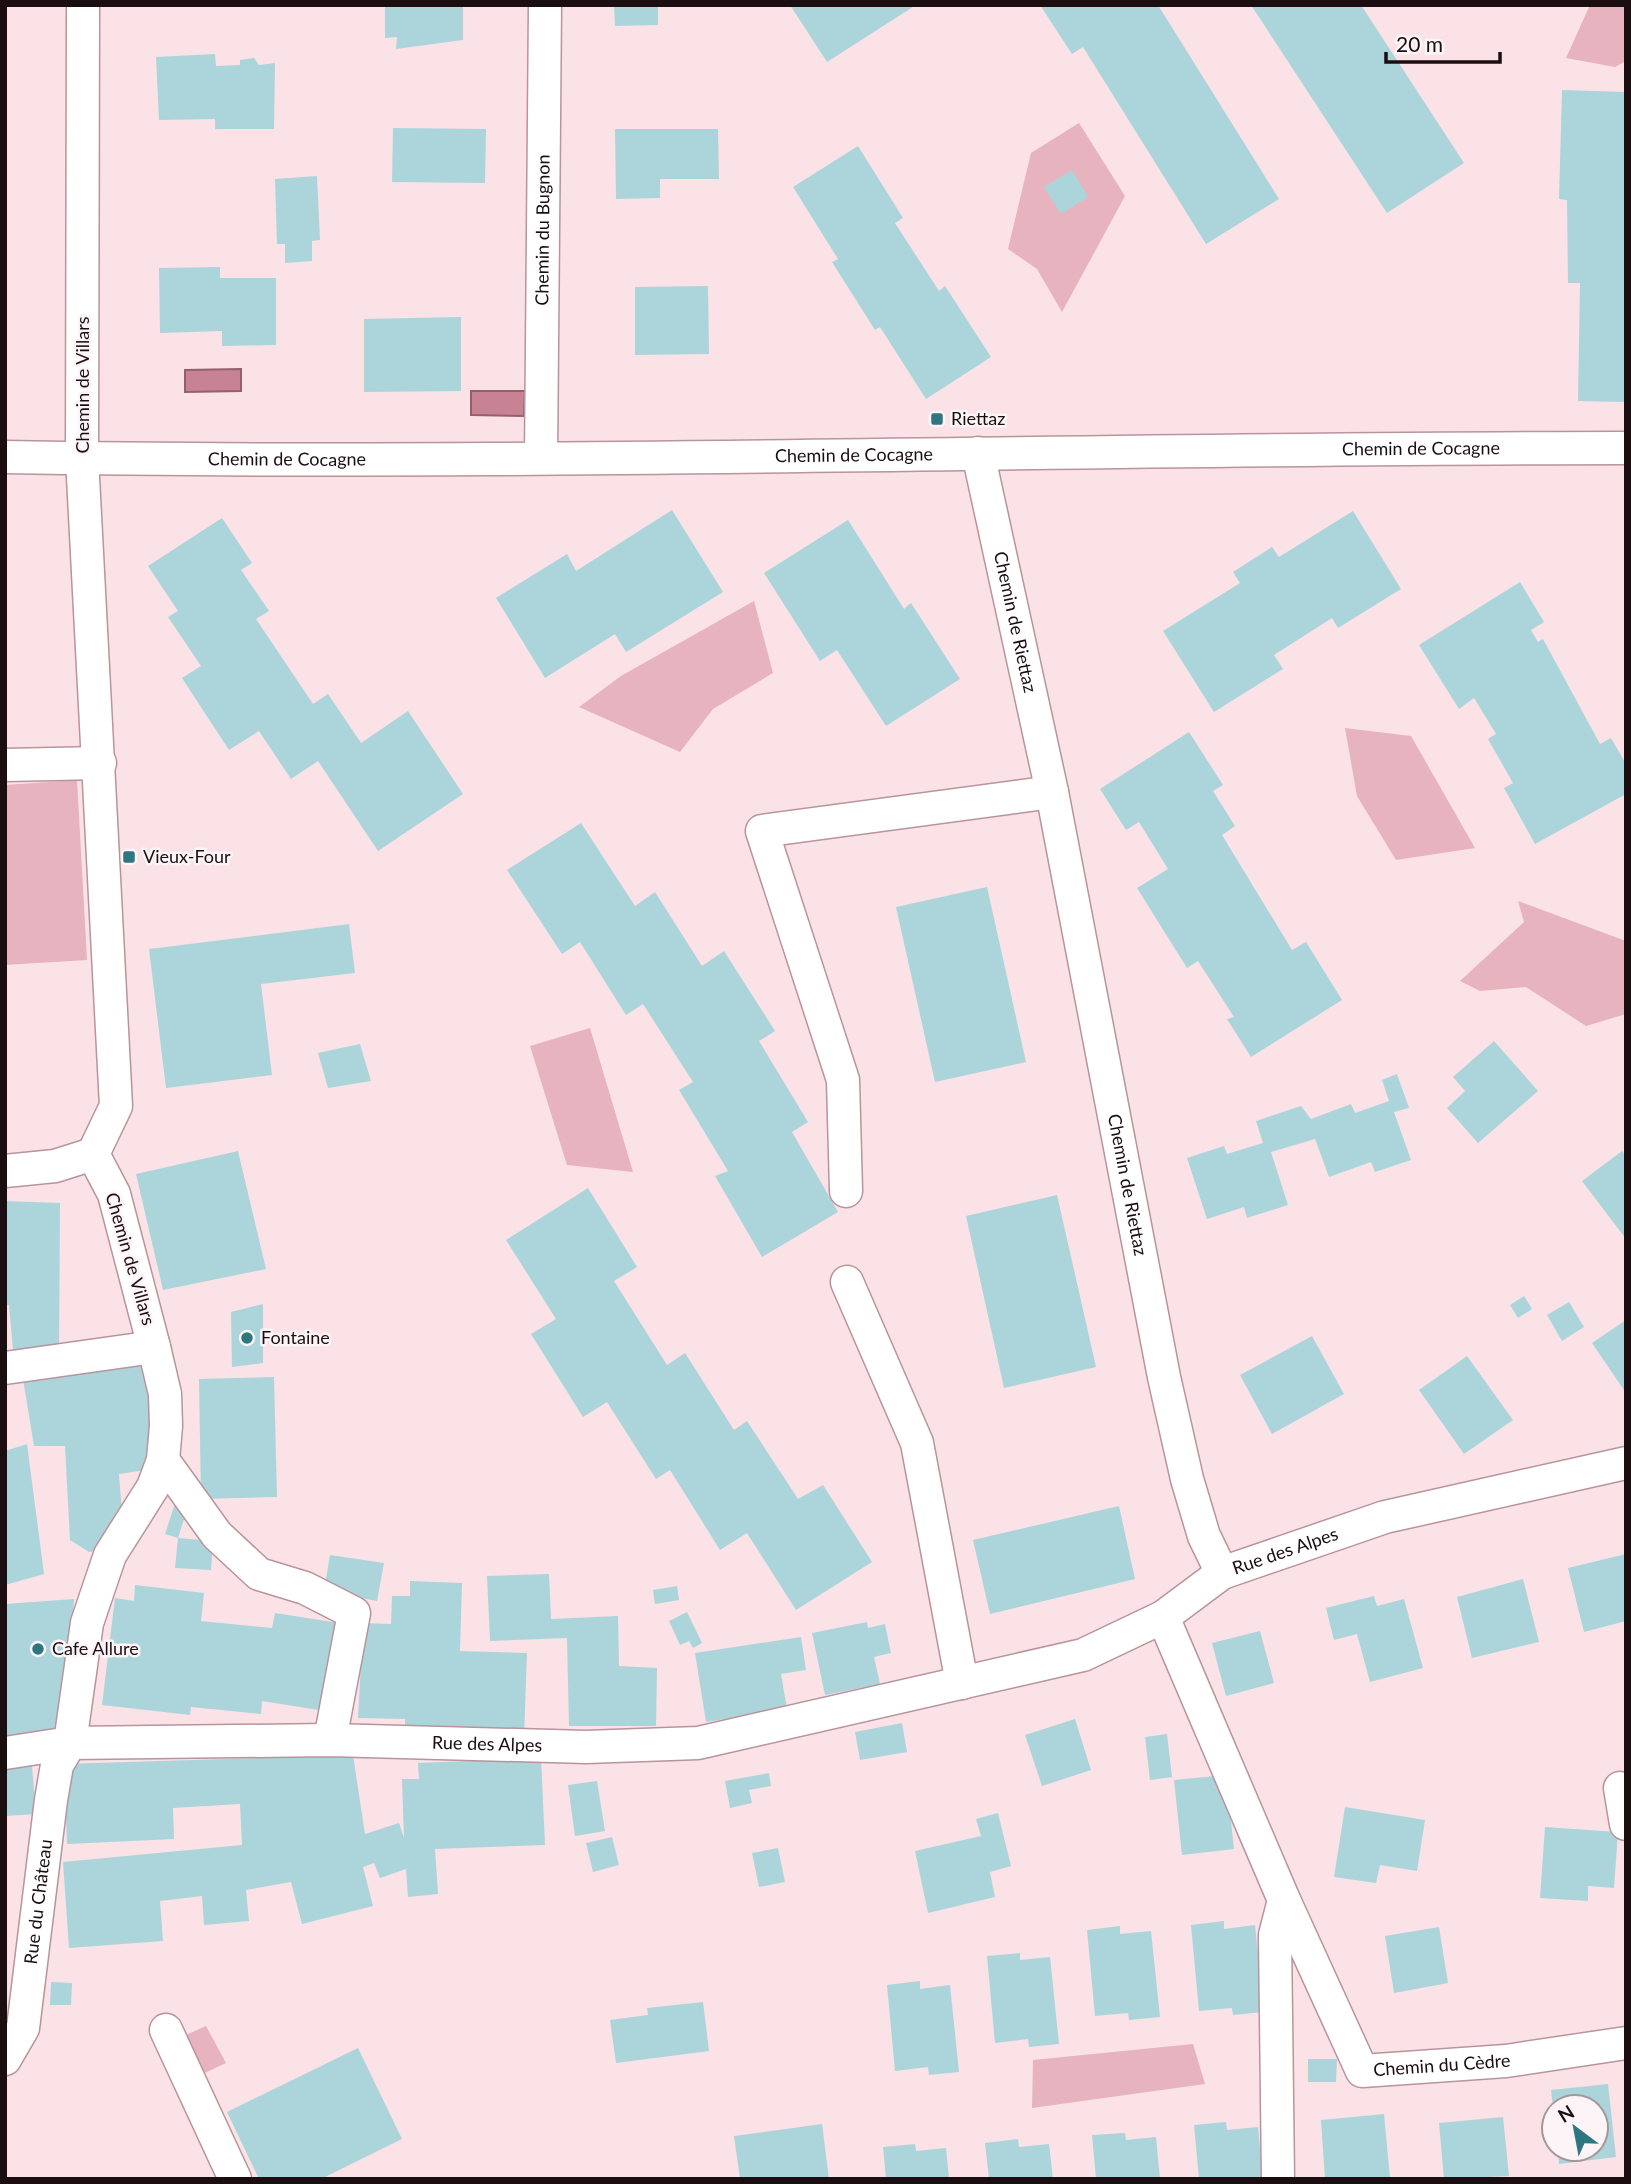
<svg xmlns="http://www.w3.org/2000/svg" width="1631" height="2184" viewBox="0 0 1631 2184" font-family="Lato,sans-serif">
  <rect width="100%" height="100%" fill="#fae2e7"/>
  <path fill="#e7b3be" d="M 1590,5 L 1626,5 L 1626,61 L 1615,67 L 1566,58 Z
    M 1079,123 L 1125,196 L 1062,312 L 1037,269 L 1008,249 L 1031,153 Z
    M 754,601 L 773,673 L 713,709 L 680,752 L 579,707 L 621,676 Z
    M 1345,728 L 1411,736 L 1475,848 L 1396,860 L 1357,796 Z
    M 77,780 L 87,960 L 5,965 L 5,785 Z
    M 1518,901 L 1626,941 L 1626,1014 L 1586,1026 L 1526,987 L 1480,991 L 1460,981 L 1524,922 Z
    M 590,1028 L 633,1172 L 567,1165 L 530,1046 Z
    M 206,2026 L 226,2063 L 179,2085 L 168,2043 Z
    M 1193,2044 L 1205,2084 L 1032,2108 L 1033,2060 Z"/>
  <path fill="#c78393" stroke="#93606c" stroke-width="2" d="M 241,369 L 241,391 L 185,392 L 185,370 Z
    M 471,391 L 525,391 L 524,416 L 471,415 Z"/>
  <path fill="#abd5db" d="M 385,5 L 463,5 L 463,40 L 396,49 L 397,37 L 385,38 Z
    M 614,5 L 658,5 L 658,25 L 615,26 Z
    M 790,5 L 916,5 L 827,62 Z
    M 1040,5 L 1158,5 L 1279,199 L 1206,244 L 1083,47 L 1072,54 Z
    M 1251,5 L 1361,5 L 1464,163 L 1387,213 Z
    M 215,54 L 216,66 L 240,65 L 240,60 L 254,58 L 259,65 L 275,63 L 274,129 L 215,129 L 215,119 L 159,120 L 156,57 Z
    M 1562,90 L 1626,92 L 1626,402 L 1578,401 L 1580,283 L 1568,283 L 1567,200 L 1559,199 Z
    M 393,128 L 486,129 L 485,183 L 392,182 Z
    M 615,129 L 718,129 L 719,179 L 660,179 L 660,198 L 616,199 Z
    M 858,146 L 903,218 L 895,223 L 939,291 L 945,286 L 991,357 L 926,399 L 880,327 L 875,330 L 832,262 L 838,259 L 793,187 Z
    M 1072,170 L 1088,197 L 1061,214 L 1044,187 Z
    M 317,176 L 320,240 L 312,241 L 312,261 L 285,263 L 285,244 L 277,244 L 275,179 Z
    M 220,267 L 220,278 L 276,278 L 276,345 L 222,346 L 222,331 L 160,333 L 159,268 Z
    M 708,286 L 709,354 L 635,355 L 635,287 Z
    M 461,317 L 461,391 L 364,392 L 364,319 Z
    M 672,510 L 723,592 L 626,652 L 615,634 L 545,678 L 496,598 L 567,554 L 576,571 Z
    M 1353,511 L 1401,589 L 1338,628 L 1332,618 L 1274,655 L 1283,669 L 1214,712 L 1163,631 L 1240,583 L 1233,572 L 1272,547 L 1279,557 Z
    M 222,518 L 252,563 L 241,570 L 269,611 L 256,619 L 313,704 L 328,694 L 361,743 L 408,711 L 463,794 L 378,851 L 318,761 L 291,779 L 259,731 L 229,750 L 182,678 L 201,666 L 168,617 L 178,611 L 148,566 Z
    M 848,520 L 904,609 L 911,603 L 960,679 L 886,726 L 837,650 L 820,661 L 764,573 Z
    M 1520,582 L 1544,622 L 1531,630 L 1538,642 L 1543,639 L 1600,744 L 1611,738 L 1626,764 L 1626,794 L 1535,844 L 1504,788 L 1513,783 L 1488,739 L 1496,734 L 1474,698 L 1459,709 L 1419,645 Z
    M 1189,732 L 1223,785 L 1213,791 L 1235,826 L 1222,835 L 1292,950 L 1306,942 L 1342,1000 L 1251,1057 L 1227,1019 L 1234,1017 L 1198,961 L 1187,968 L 1137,888 L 1168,869 L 1139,822 L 1126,830 L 1100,789 Z
    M 581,823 L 635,906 L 655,892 L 702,966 L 724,951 L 775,1031 L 759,1041 L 808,1122 L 792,1132 L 838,1212 L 762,1257 L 715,1176 L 728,1171 L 679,1090 L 693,1082 L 643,1004 L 626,1015 L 580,942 L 562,954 L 507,870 Z
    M 987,887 L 1026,1062 L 935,1082 L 896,907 Z
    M 349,924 L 355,973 L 261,984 L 272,1075 L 166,1088 L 149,949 Z
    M 1494,1041 L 1538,1091 L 1478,1143 L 1447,1108 L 1465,1091 L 1453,1077 Z
    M 360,1044 L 371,1081 L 328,1088 L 318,1053 Z
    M 1397,1074 L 1409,1108 L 1394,1112 L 1411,1160 L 1375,1172 L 1371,1162 L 1329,1177 L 1315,1139 L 1271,1152 L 1288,1205 L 1247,1218 L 1244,1207 L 1207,1219 L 1187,1158 L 1224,1146 L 1227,1154 L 1263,1143 L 1256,1121 L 1301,1106 L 1311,1119 L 1351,1104 L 1355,1113 L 1389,1101 L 1382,1080 Z
    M 238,1151 L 266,1269 L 163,1290 L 136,1174 Z
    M 1622,1151 L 1626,1157 L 1626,1239 L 1582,1181 Z
    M 588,1188 L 637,1267 L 614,1281 L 667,1365 L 685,1353 L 734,1430 L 747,1421 L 798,1499 L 823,1485 L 872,1562 L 796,1610 L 747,1533 L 720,1550 L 670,1470 L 656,1479 L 607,1402 L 583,1417 L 531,1334 L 556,1319 L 506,1240 Z
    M 1057,1195 L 1096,1367 L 1004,1388 L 966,1216 Z
    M 5,1201 L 60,1203 L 59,1354 L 14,1361 L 9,1305 L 5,1305 Z
    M 1524,1296 L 1532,1309 L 1518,1318 L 1510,1305 Z
    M 1569,1302 L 1584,1327 L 1562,1341 L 1547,1315 Z
    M 263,1304 L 263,1363 L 232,1367 L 231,1312 Z
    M 1626,1320 L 1626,1393 L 1592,1343 Z
    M 1312,1336 L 1344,1394 L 1272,1434 L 1240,1375 Z
    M 1467,1356 L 1513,1420 L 1464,1454 L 1419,1390 Z
    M 147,1362 L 152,1469 L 119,1474 L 122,1514 L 107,1549 L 89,1552 L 70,1540 L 65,1446 L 34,1446 L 22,1373 Z
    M 274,1377 L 277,1497 L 201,1499 L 199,1379 Z
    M 27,1444 L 44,1574 L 5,1585 L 5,1451 Z
    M 175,1503 L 188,1507 L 178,1538 L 213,1541 L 211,1570 L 175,1568 L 178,1538 L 165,1534 Z
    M 1119,1506 L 1135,1579 L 990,1614 L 973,1540 Z
    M 1626,1554 L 1626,1621 L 1584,1632 L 1568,1568 Z
    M 330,1555 L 384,1563 L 377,1601 L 324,1591 Z
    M 549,1574 L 551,1619 L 618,1616 L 619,1666 L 657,1668 L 656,1726 L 569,1726 L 567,1638 L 490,1641 L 487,1576 Z
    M 1523,1579 L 1539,1642 L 1472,1658 L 1457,1597 Z
    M 410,1581 L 462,1583 L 460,1651 L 527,1653 L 524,1737 L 405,1733 L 405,1719 L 358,1718 L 363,1623 L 391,1624 L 392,1596 L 410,1596 Z
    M 135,1585 L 204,1593 L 201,1621 L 272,1628 L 275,1613 L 339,1623 L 325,1711 L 262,1701 L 261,1714 L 191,1707 L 190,1715 L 102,1705 L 115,1598 L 134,1601 Z
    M 677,1586 L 679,1600 L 655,1604 L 653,1590 Z
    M 1374,1596 L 1377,1606 L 1404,1599 L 1423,1668 L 1370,1682 L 1357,1634 L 1334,1640 L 1326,1608 Z
    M 74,1599 L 66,1738 L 5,1747 L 5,1604 Z
    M 687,1612 L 702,1643 L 693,1648 L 689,1641 L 680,1645 L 669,1621 Z
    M 867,1622 L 868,1628 L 885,1624 L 891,1653 L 874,1657 L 880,1684 L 825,1695 L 812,1633 Z
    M 1260,1631 L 1274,1683 L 1226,1696 L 1212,1643 Z
    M 801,1637 L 806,1670 L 781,1674 L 787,1709 L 706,1722 L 695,1653 Z
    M 1075,1719 L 1091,1770 L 1042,1786 L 1025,1735 Z
    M 902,1723 L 907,1752 L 860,1760 L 855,1732 Z
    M 1167,1734 L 1172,1777 L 1150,1780 L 1145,1737 Z
    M 353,1755 L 365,1834 L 399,1823 L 404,1838 L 402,1779 L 419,1779 L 418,1763 L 541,1758 L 545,1845 L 435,1849 L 438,1894 L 408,1897 L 406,1869 L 380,1878 L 374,1863 L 363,1867 L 373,1906 L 302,1924 L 291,1882 L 246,1890 L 249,1921 L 204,1925 L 202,1896 L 160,1901 L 163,1941 L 69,1948 L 63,1862 L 242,1845 L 240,1804 L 173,1808 L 174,1839 L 67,1844 L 64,1764 Z
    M 32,1766 L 36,1814 L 5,1816 L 5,1767 Z
    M 769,1773 L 771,1786 L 749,1790 L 752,1803 L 730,1808 L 725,1781 Z
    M 1226,1775 L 1234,1849 L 1182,1855 L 1174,1780 Z
    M 597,1781 L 605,1831 L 575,1836 L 568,1785 Z
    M 1345,1807 L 1425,1820 L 1417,1871 L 1380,1865 L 1376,1883 L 1334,1877 Z
    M 998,1813 L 1011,1866 L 990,1872 L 995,1897 L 928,1913 L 915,1851 L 981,1836 L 976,1819 Z
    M 1545,1827 L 1618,1832 L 1614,1888 L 1588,1886 L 1588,1901 L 1540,1898 Z
    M 612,1837 L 619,1865 L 593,1872 L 586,1843 Z
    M 778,1848 L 785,1882 L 759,1887 L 752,1853 Z
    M 1224,1921 L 1224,1929 L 1255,1925 L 1264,2012 L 1233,2015 L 1232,2008 L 1199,2011 L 1191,1925 Z
    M 1120,1926 L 1120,1934 L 1151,1931 L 1160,2017 L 1129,2020 L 1128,2013 L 1095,2016 L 1087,1930 Z
    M 1439,1927 L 1448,1983 L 1394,1993 L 1385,1936 Z
    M 1020,1953 L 1020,1960 L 1050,1957 L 1059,2044 L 1029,2047 L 1028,2039 L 995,2043 L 987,1956 Z
    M 920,1981 L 920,1989 L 950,1985 L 959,2072 L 929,2075 L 928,2067 L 895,2071 L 887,1985 Z
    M 51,1982 L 72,1983 L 71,2005 L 50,2005 Z
    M 703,2002 L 709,2051 L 616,2063 L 610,2020 L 648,2015 L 647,2008 Z
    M 358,2048 L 402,2139 L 321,2179 L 259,2179 L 227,2112 Z
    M 1308,2059 L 1337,2059 L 1336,2082 L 1308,2082 Z
    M 1608,2084 L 1616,2157 L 1559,2164 L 1558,2149 L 1596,2149 L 1596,2107 L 1553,2107 L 1551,2090 Z
    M 1384,2114 L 1390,2178 L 1325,2179 L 1321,2120 Z
    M 1503,2117 L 1509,2176 L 1444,2179 L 1439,2123 Z
    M 1226,2122 L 1227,2130 L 1258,2127 L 1263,2179 L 1199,2179 L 1194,2125 Z
    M 822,2124 L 829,2179 L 740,2179 L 734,2136 Z
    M 1125,2133 L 1126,2140 L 1156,2137 L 1160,2179 L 1096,2179 L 1092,2135 Z
    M 1018,2139 L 1019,2147 L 1049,2144 L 1053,2179 L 989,2179 L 985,2143 Z
    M 915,2144 L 916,2151 L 946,2148 L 949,2179 L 886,2179 L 883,2147 Z"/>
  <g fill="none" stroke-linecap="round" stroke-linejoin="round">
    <g stroke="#b8949b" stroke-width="35">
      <g id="street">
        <path d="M 83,5 L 82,458 L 116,1106 L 93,1154"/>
        <path id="s1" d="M 978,453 L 1052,792 L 1164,1377 L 1187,1479 L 1204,1536 L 1222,1573"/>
        <path id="s2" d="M 5,457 C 545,466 1086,448 1626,448"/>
        <path id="s3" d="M 541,458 L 545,5"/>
        <path d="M 5,765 L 100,763"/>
        <path d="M 5,1171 L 55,1166 L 93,1154"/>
        <path d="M 846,1191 L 843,1080 L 762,831 L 1052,792"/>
        <path d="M 847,1282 L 917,1443 L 962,1683"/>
        <path d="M 5,1368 L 154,1347"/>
        <path d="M 163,1460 L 217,1535 L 259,1574 L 305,1588 L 354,1613 L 330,1740"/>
        <path d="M 1163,1617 L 1284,1900 L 1275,1935 L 1278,2179"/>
        <path id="s4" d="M 5,1753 L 70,1743 L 330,1740 L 586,1747 L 698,1743 L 1083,1655 L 1163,1617 L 1222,1573 L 1385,1517 L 1626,1463"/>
        <path d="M 1620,1788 L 1626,1824"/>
        <path id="s5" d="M 1284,1900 L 1362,2071 L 1506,2061 L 1626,2043"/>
        <path d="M 166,2030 L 235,2179"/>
        <path id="s6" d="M 5,2059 L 23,2028 L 51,1800 L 57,1765 L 70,1743 L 87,1623 L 110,1555 L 153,1487 L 163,1460 L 166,1426 L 165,1394 L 154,1347 L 114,1194 L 93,1154"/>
      </g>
    </g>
    <use href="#street" stroke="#fff" stroke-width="32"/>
  </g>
  <g fill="#2f7780" stroke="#fcf4f6" stroke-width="2.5">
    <rect x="930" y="412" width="14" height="14" rx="3.5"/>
    <rect x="122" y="850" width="14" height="14" rx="3.5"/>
    <circle cx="247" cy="1338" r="7"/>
    <circle cx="38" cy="1649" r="7"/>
  </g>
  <g text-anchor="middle" stroke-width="5" stroke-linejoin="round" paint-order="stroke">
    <g font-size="18" fill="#1b0e11" stroke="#fcf4f6">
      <text dy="6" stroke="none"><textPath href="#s3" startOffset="228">Chemin du Bugnon</textPath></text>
      <text transform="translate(83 385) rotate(-90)" y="6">Chemin de Villars</text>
      <text dy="6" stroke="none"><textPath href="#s2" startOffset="1416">Chemin de Cocagne</textPath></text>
      <text dy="6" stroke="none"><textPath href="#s2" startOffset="849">Chemin de Cocagne</textPath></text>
      <text dy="6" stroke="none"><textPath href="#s2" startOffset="282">Chemin de Cocagne</textPath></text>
      <text dy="6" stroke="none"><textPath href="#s1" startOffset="173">Chemin de Riettaz</textPath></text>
      <text dy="6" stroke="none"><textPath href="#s1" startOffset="747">Chemin de Riettaz</textPath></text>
      <text transform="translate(130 1259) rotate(74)" y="6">Chemin de Villars</text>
      <text dy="6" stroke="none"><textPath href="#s4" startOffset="1318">Rue des Alpes</textPath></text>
      <text dy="6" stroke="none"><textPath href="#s4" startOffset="483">Rue des Alpes</textPath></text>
      <text dy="6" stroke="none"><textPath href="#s6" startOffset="163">Rue du Château</textPath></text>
      <text dy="6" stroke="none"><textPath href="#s5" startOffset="268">Chemin du Cèdre</textPath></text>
    </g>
    <g font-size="18" fill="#1b0e11" stroke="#fcf4f6" text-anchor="start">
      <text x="951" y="425">Riettaz</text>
      <text x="143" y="863">Vieux-Four</text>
      <text x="261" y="1344">Fontaine</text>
      <text x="52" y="1655">Cafe Allure</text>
    </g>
  </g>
  <rect width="1631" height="2184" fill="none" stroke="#1b0e11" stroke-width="14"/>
  <g transform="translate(1575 2128) rotate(328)"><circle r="33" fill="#fcf4f6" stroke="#a2989a" stroke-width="2"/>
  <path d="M0-5L12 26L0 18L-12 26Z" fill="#2f7780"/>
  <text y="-10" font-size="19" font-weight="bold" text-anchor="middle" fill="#1b0e11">N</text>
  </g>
  <path d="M1386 52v10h114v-10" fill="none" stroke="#1b0e11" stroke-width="3.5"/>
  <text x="1396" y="52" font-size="21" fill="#1b0e11" stroke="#fcf4f6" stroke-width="5" paint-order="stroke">20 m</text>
</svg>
